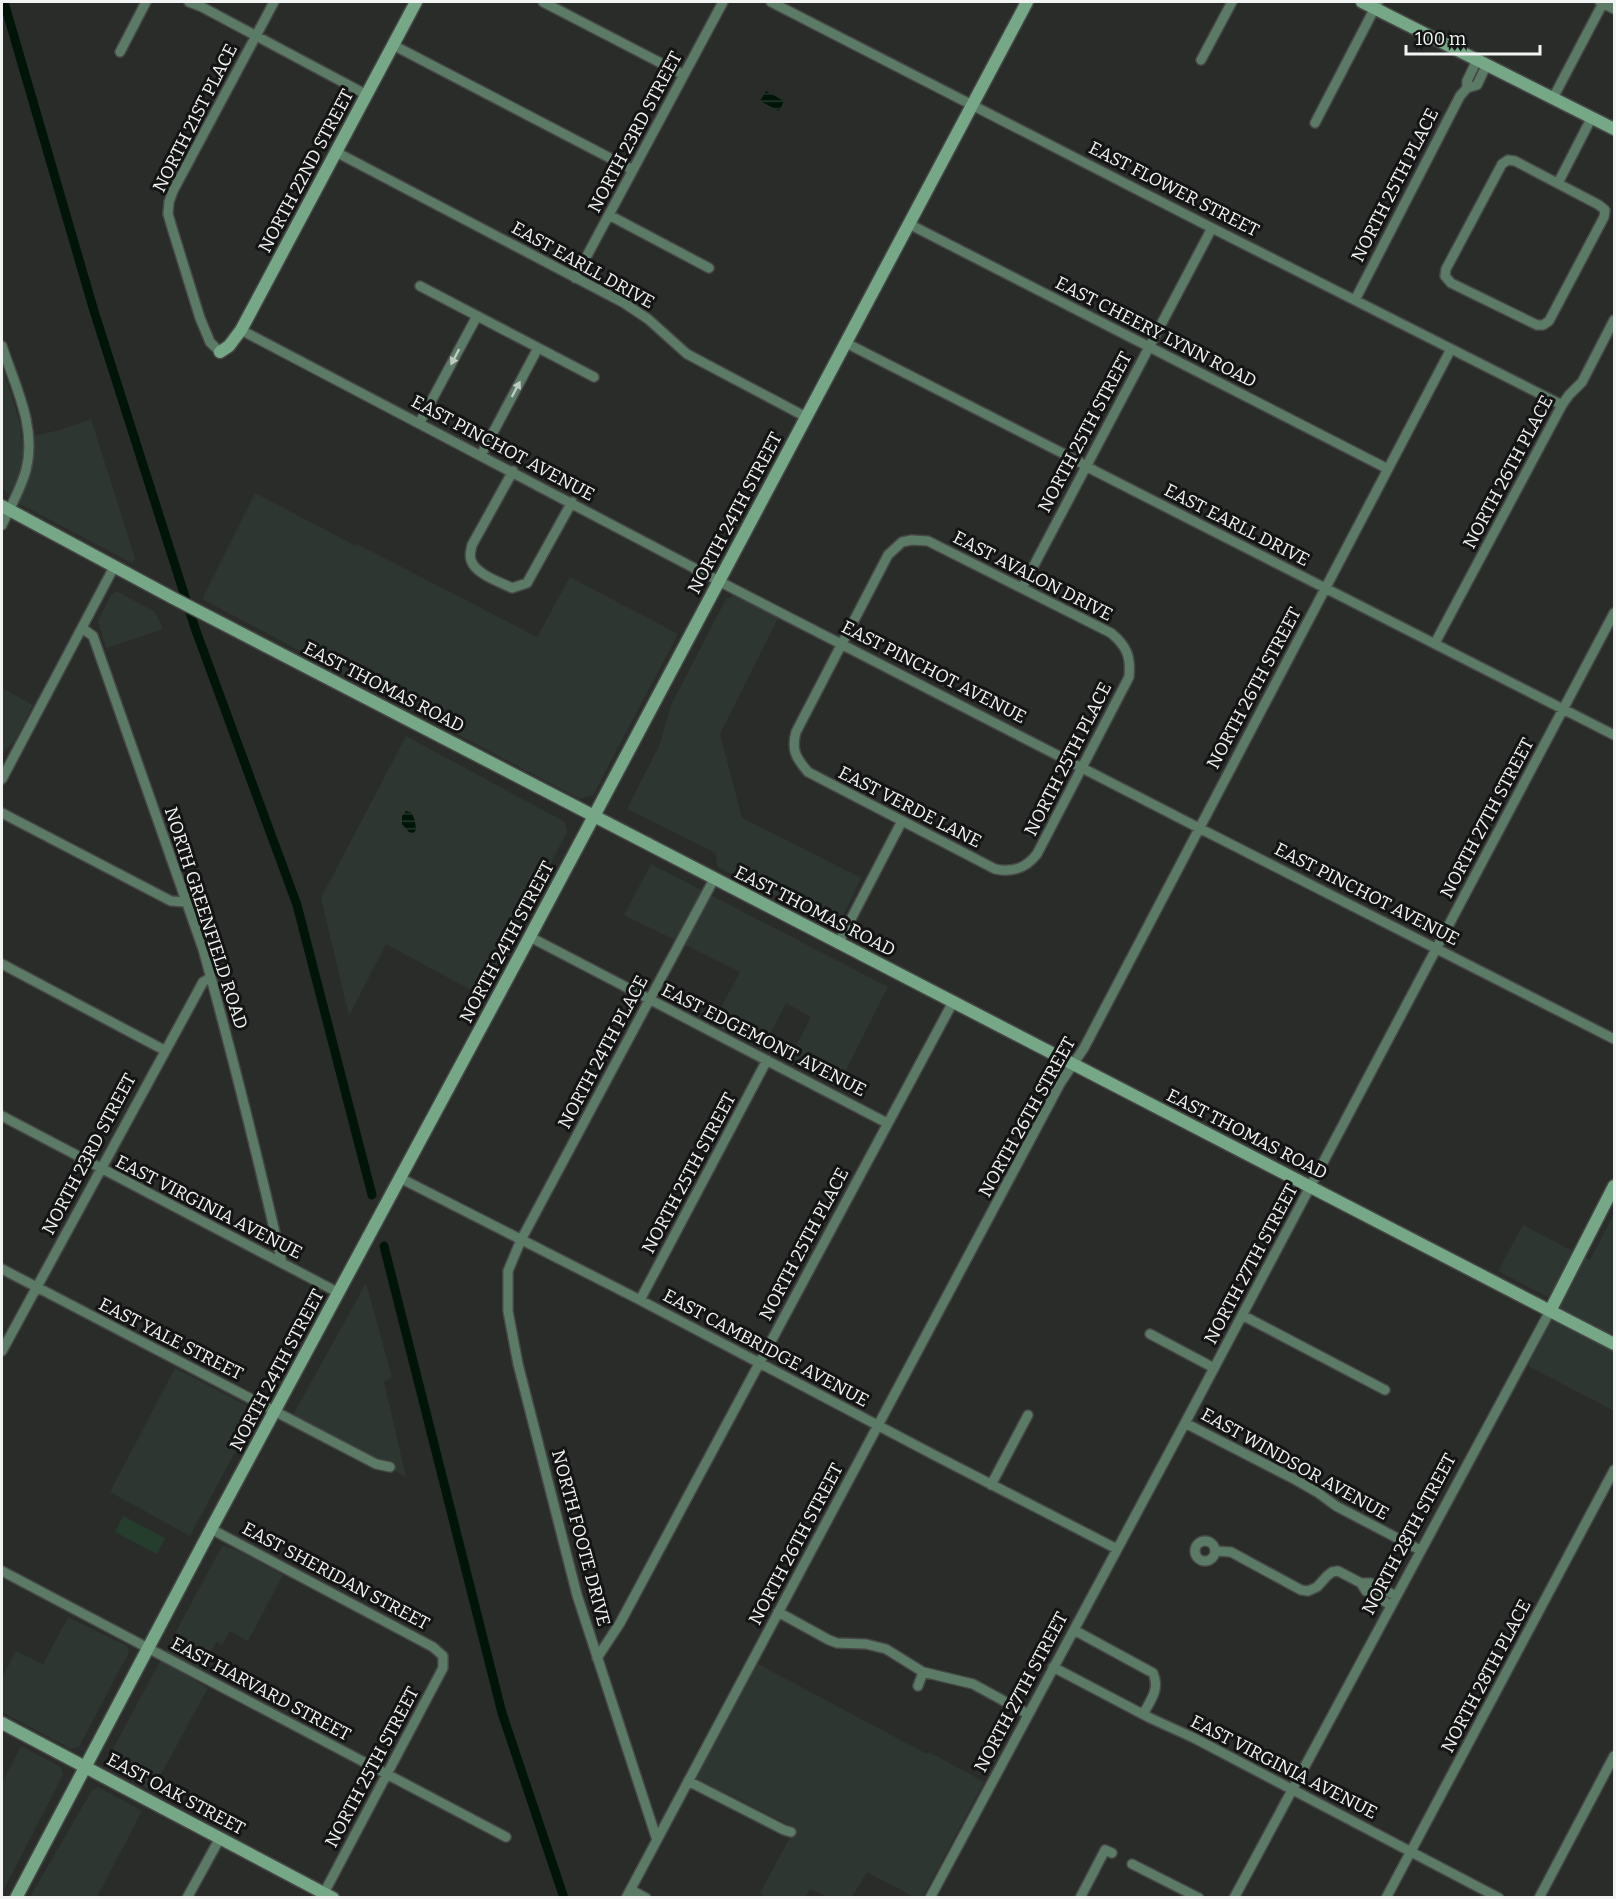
<svg xmlns="http://www.w3.org/2000/svg" width="1616" height="1899" viewBox="0 0 1616 1899" font-family="Bitter,serif">
  <defs>
    <pattern id="water-rules" width="6" height="5" patternUnits="userSpaceOnUse" patternTransform="scale(1.5)"><rect width="6" height="5" fill="#001508"/><path d="M0 2.5h6" fill="none" stroke="#26382c"/></pattern>
  </defs>
  <rect width="100%" height="100%" fill="#2a2c2a"/>
  <path fill="#2e3631" d="M 2,365 L 21,427 L 21,439 L 60,430 L 91,419 L 135,558 L 132,563 L 20,504 L 2,488 Z
    M 255,493 L 356,546 L 357,544 L 537,637 L 570,577 L 678,634 L 593,795 L 580,799 L 202,599 Z
    M 116,591 L 155,612 L 163,629 L 106,648 L 98,621 L 111,595 Z
    M 734,595 L 778,618 L 720,734 L 742,818 L 861,878 L 840,922 L 834,925 L 717,867 L 716,853 L 627,809 L 659,746 L 671,705 L 726,599 Z
    M 2,688 L 33,705 L 15,741 L 5,750 L 2,756 Z
    M 406,736 L 565,822 L 567,832 L 482,996 L 386,944 L 349,1016 L 321,898 Z
    M 651,864 L 888,987 L 837,1088 L 788,1062 L 811,1017 L 786,1003 L 762,1050 L 712,1024 L 740,972 L 624,915 Z
    M 1614,1214 L 1614,1411 L 1528,1366 L 1559,1303 L 1498,1271 L 1523,1225 L 1590,1260 Z
    M 366,1283 L 392,1377 L 384,1382 L 406,1477 L 292,1417 Z
    M 175,1368 L 257,1411 L 190,1536 L 110,1492 Z
    M 222,1546 L 225,1546 L 241,1552 L 283,1575 L 248,1641 L 230,1631 L 222,1645 L 216,1642 L 195,1681 L 208,1688 L 152,1791 L 108,1768 L 106,1765 L 107,1760 Z
    M 68,1617 L 127,1646 L 129,1650 L 128,1654 L 79,1747 L 71,1749 L 2,1712 L 2,1678 L 16,1651 L 43,1664 Z
    M 758,1664 L 927,1754 L 929,1752 L 984,1782 L 923,1897 L 914,1897 L 867,1872 L 852,1897 L 828,1897 L 810,1889 L 805,1897 L 768,1898 L 760,1893 L 795,1828 L 696,1778 Z
    M 21,1746 L 61,1767 L 63,1775 L 2,1893 L 2,1783 Z
    M 98,1787 L 142,1811 L 97,1897 L 30,1897 L 92,1790 Z"/>
  <path fill="#243d2d" d="M 123,1516 L 165,1538 L 157,1554 L 115,1532 Z"/>
  <path fill="url(#water-rules)" d="M 766,91 L 784,101 L 779,111 L 760,101 Z
    M 406,811 L 412,813 L 415,821 L 416,830 L 413,833 L 409,832 L 402,824 L 402,816 Z"/>
  <g fill="none" stroke-linecap="round" stroke-linejoin="round">
    <path stroke="#001508" stroke-width="9" d="M 4,2 L 94,311 L 195,628 L 297,905 L 372,1195
      M 384,1246 L 502,1713 L 564,1898"/>
    <g stroke="#464846" stroke-width="12">
      <path id="street" d="M 189,2 L 202,7 L 367,95
        M 543,2 L 684,75
        M 771,2 L 1212,228 L 1562,405
        M 1600,2 L 1614,9
        M 393,45 L 633,170
        M 120,52 L 146,2
        M 1201,60 L 1232,2
        M 1467,88 L 1467,81 L 1477,60
        M 1553,98 L 1603,3
        M 1315,123 L 1378,2
        M 336,152 L 624,303 L 648,319 L 687,354 L 806,417
        M 1508,160 L 1515,161 L 1599,205 L 1605,210 L 1604,217 L 1549,321 L 1543,325 L 1537,325 L 1451,283 L 1445,276 L 1446,269 L 1502,164 Z
        M 1558,183 L 1592,117
        M 609,215 L 709,268
        M 909,224 L 1388,469
        M 575,278 L 723,2
        M 420,286 L 594,377
        M 1355,300 L 1460,96 L 1467,88 L 1477,85 L 1487,64
        M 241,330 L 734,589 L 1199,828 L 1614,1039
        M 846,343 L 1074,459 L 1095,471 L 1614,735
        M 2,346 C 15,386 37,427 26,470 C 21,489 10,507 2,525
        M 220,352 L 210,342 L 200,318 L 173,231 L 168,214 L 169,202 L 173,191 L 274,2
        M 420,422 L 477,316
        M 481,455 L 538,348
        M 513,471 L 472,545 C 471,550 469,555 471,560 C 475,574 500,582 512,588 L 527,583 L 572,502
        M 912,540 L 928,541 L 1111,633 C 1127,646 1131,657 1129,677 L 1037,854 C 1026,868 1013,873 995,869 L 808,772 C 796,758 791,750 796,732 L 888,555 L 902,542 Z
        M 1022,588 L 1212,228
        M 82,628 L 93,636 L 203,949 C 232,1053 258,1158 282,1263
        M 1435,643 L 1562,405 L 1569,395 L 1582,382 L 1614,320
        M 2,779 L 114,567
        M 2,813 L 171,901 L 186,902
        M 530,937 L 887,1123
        M 838,944 L 902,821
        M 2,964 L 164,1050
        M 2,1116 L 339,1293
        M 400,1178 L 640,1300 L 936,1456 L 1117,1549
        M 2,1269 L 376,1464 L 390,1467
        M 640,1300 L 767,1060
        M 1242,1315 L 1385,1390
        M 1150,1334 L 1214,1368
        M 2,1351 L 203,982 L 211,977
        M 1185,1423 L 1296,1480 L 1317,1492 L 1336,1506 L 1420,1550
        M 991,1485 L 1028,1415
        M 211,1529 L 433,1647 L 443,1656 L 443,1668 L 324,1893
        M1195 1551a10 10 0 1 1 20 0a10 10 0 1 1-20 0Z
        M 1216,1551 L 1231,1552 L 1301,1590 L 1308,1591 L 1317,1587 L 1327,1576 L 1332,1572 L 1338,1571 L 1361,1583 L 1366,1591 L 1391,1605
        M 2,1571 L 506,1837
        M 1361,1583 L 1371,1583 L 1396,1596
        M 778,1612 L 829,1640 L 837,1643 L 866,1644 L 886,1649 L 923,1672 L 973,1684 L 1028,1714
        M 1074,1630 L 1153,1673 C 1160,1689 1151,1700 1143,1714
        M 597,1658 L 620,1623 L 953,1002
        M 1053,1667 L 1150,1718 L 1194,1738 L 1499,1898
        M 918,1686 L 923,1672
        M 688,1781 L 784,1830 L 791,1832
        M 657,1840 L 577,1595 L 518,1364 L 508,1311 L 508,1271 L 521,1240 L 714,879
        M 1132,1864 L 1199,1898
        M 631,1890 L 646,1898
        M 187,1898 L 220,1838
        M 626,1898 L 1061,1082 L 1084,1048 C 1206,815 1328,582 1451,349
        M 930,1898 L 1185,1423 L 1614,613
        M 1080,1898 L 1105,1850 L 1112,1853
        M 1234,1898 L 1550,1311
        M 1386,1898 L 1614,1470
        M 1539,1898 L 1614,1756"/>
    </g>
    <g stroke="#464846" stroke-width="15">
      <path id="secondary" d="M 1362,2 L 1614,129
        M 220,352 L 229,346 L 241,330 L 416,2
        M 2,506 L 173,598 L 1614,1344
        M 1550,1311 L 1614,1186
        M 2,1723 L 333,1898
        M 16,1898 L 211,1529 L 527,942 L 1027,2"/>
    </g>
    <use href="#street" stroke="#5c7b67" stroke-width="9"/>
    <use href="#secondary" stroke="#76a888" stroke-width="12"/>
  </g>
  <defs><path id="oneway-solid" d="M-6-.8H1V-3.2L6.5 0L1 3.2V.8H-6Z" transform="scale(1.5)"/></defs>
  <g fill="#becac2">
    <use href="#oneway-solid" transform="translate(455 357) rotate(118)"/>
    <use href="#oneway-solid" transform="translate(516 389) rotate(-62)"/>
  </g>
  <g text-anchor="middle" stroke-width="6" stroke-linejoin="round" paint-order="stroke">
    <g font-size="18" fill="#f2f4f3" stroke="#131413">
      <text transform="translate(195 118) rotate(-63)" y="6">NORTH 21ST PLACE</text>
      <text transform="translate(635 132) rotate(-62)" y="6">NORTH 23RD STREET</text>
      <text transform="translate(306 171) rotate(-62)" y="6">NORTH 22ND STREET</text>
      <text transform="translate(1395 185) rotate(-63)" y="6">NORTH 25TH PLACE</text>
      <text transform="translate(1174 189) rotate(27)" y="6">EAST FLOWER STREET</text>
      <text transform="translate(583 265) rotate(29)" y="6">EAST EARLL DRIVE</text>
      <text transform="translate(1156 332) rotate(27)" y="6">EAST CHEERY LYNN ROAD</text>
      <text transform="translate(1085 432) rotate(-62)" y="6">NORTH 25TH STREET</text>
      <text transform="translate(503 448) rotate(28)" y="6">EAST PINCHOT AVENUE</text>
      <text transform="translate(1508 472) rotate(-62)" y="6">NORTH 26TH PLACE</text>
      <text transform="translate(735 513) rotate(-62)" y="6">NORTH 24TH STREET</text>
      <text transform="translate(1237 525) rotate(27)" y="6">EAST EARLL DRIVE</text>
      <text transform="translate(1033 576) rotate(27)" y="6">EAST AVALON DRIVE</text>
      <text transform="translate(934 672) rotate(27)" y="6">EAST PINCHOT AVENUE</text>
      <text transform="translate(384 687) rotate(27)" y="6">EAST THOMAS ROAD</text>
      <text transform="translate(1254 688) rotate(-62)" y="6">NORTH 26TH STREET</text>
      <text transform="translate(1068 759) rotate(-63)" y="6">NORTH 25TH PLACE</text>
      <text transform="translate(910 807) rotate(27)" y="6">EAST VERDE LANE</text>
      <text transform="translate(1487 818) rotate(-62)" y="6">NORTH 27TH STREET</text>
      <text transform="translate(1367 894) rotate(27)" y="6">EAST PINCHOT AVENUE</text>
      <text transform="translate(815 911) rotate(27)" y="6">EAST THOMAS ROAD</text>
      <text transform="translate(206 918) rotate(72)" y="6">NORTH GREENFIELD ROAD</text>
      <text transform="translate(507 942) rotate(-62)" y="6">NORTH 24TH STREET</text>
      <text transform="translate(764 1040) rotate(27)" y="6">EAST EDGEMONT AVENUE</text>
      <text transform="translate(603 1052) rotate(-62)" y="6">NORTH 24TH PLACE</text>
      <text transform="translate(1027 1117) rotate(-61)" y="6">NORTH 26TH STREET</text>
      <text transform="translate(1247 1134) rotate(27)" y="6">EAST THOMAS ROAD</text>
      <text transform="translate(89 1154) rotate(-62)" y="6">NORTH 23RD STREET</text>
      <text transform="translate(689 1173) rotate(-62)" y="6">NORTH 25TH STREET</text>
      <text transform="translate(209 1207) rotate(27)" y="6">EAST VIRGINIA AVENUE</text>
      <text transform="translate(804 1244) rotate(-62)" y="6">NORTH 25TH PLACE</text>
      <text transform="translate(1251 1264) rotate(-62)" y="6">NORTH 27TH STREET</text>
      <text transform="translate(171 1339) rotate(27)" y="6">EAST YALE STREET</text>
      <text transform="translate(766 1348) rotate(28)" y="6">EAST CAMBRIDGE AVENUE</text>
      <text transform="translate(277 1370) rotate(-62)" y="6">NORTH 24TH STREET</text>
      <text transform="translate(1295 1464) rotate(29)" y="6">EAST WINDSOR AVENUE</text>
      <text transform="translate(1409 1534) rotate(-62)" y="6">NORTH 28TH STREET</text>
      <text transform="translate(581 1538) rotate(75)" y="6">NORTH FOOTE DRIVE</text>
      <text transform="translate(796 1544) rotate(-62)" y="6">NORTH 26TH STREET</text>
      <text transform="translate(336 1576) rotate(28)" y="6">EAST SHERIDAN STREET</text>
      <text transform="translate(1486 1676) rotate(-62)" y="6">NORTH 28TH PLACE</text>
      <text transform="translate(261 1689) rotate(28)" y="6">EAST HARVARD STREET</text>
      <text transform="translate(1021 1692) rotate(-62)" y="6">NORTH 27TH STREET</text>
      <text transform="translate(372 1767) rotate(-62)" y="6">NORTH 25TH STREET</text>
      <text transform="translate(1284 1767) rotate(27)" y="6">EAST VIRGINIA AVENUE</text>
      <text transform="translate(176 1794) rotate(28)" y="6">EAST OAK STREET</text>
    </g>
  </g>
  <rect width="1616" height="1899" fill="none" stroke="#f2f4f3" stroke-width="6"/>
  <path d="M1406 45v9h134v-9" fill="none" stroke="#f2f4f3" stroke-width="3"/>
  <text x="1415" y="45" font-size="18" fill="#f2f4f3" stroke="#131413" stroke-width="4.5" paint-order="stroke">100 m</text>
</svg>
